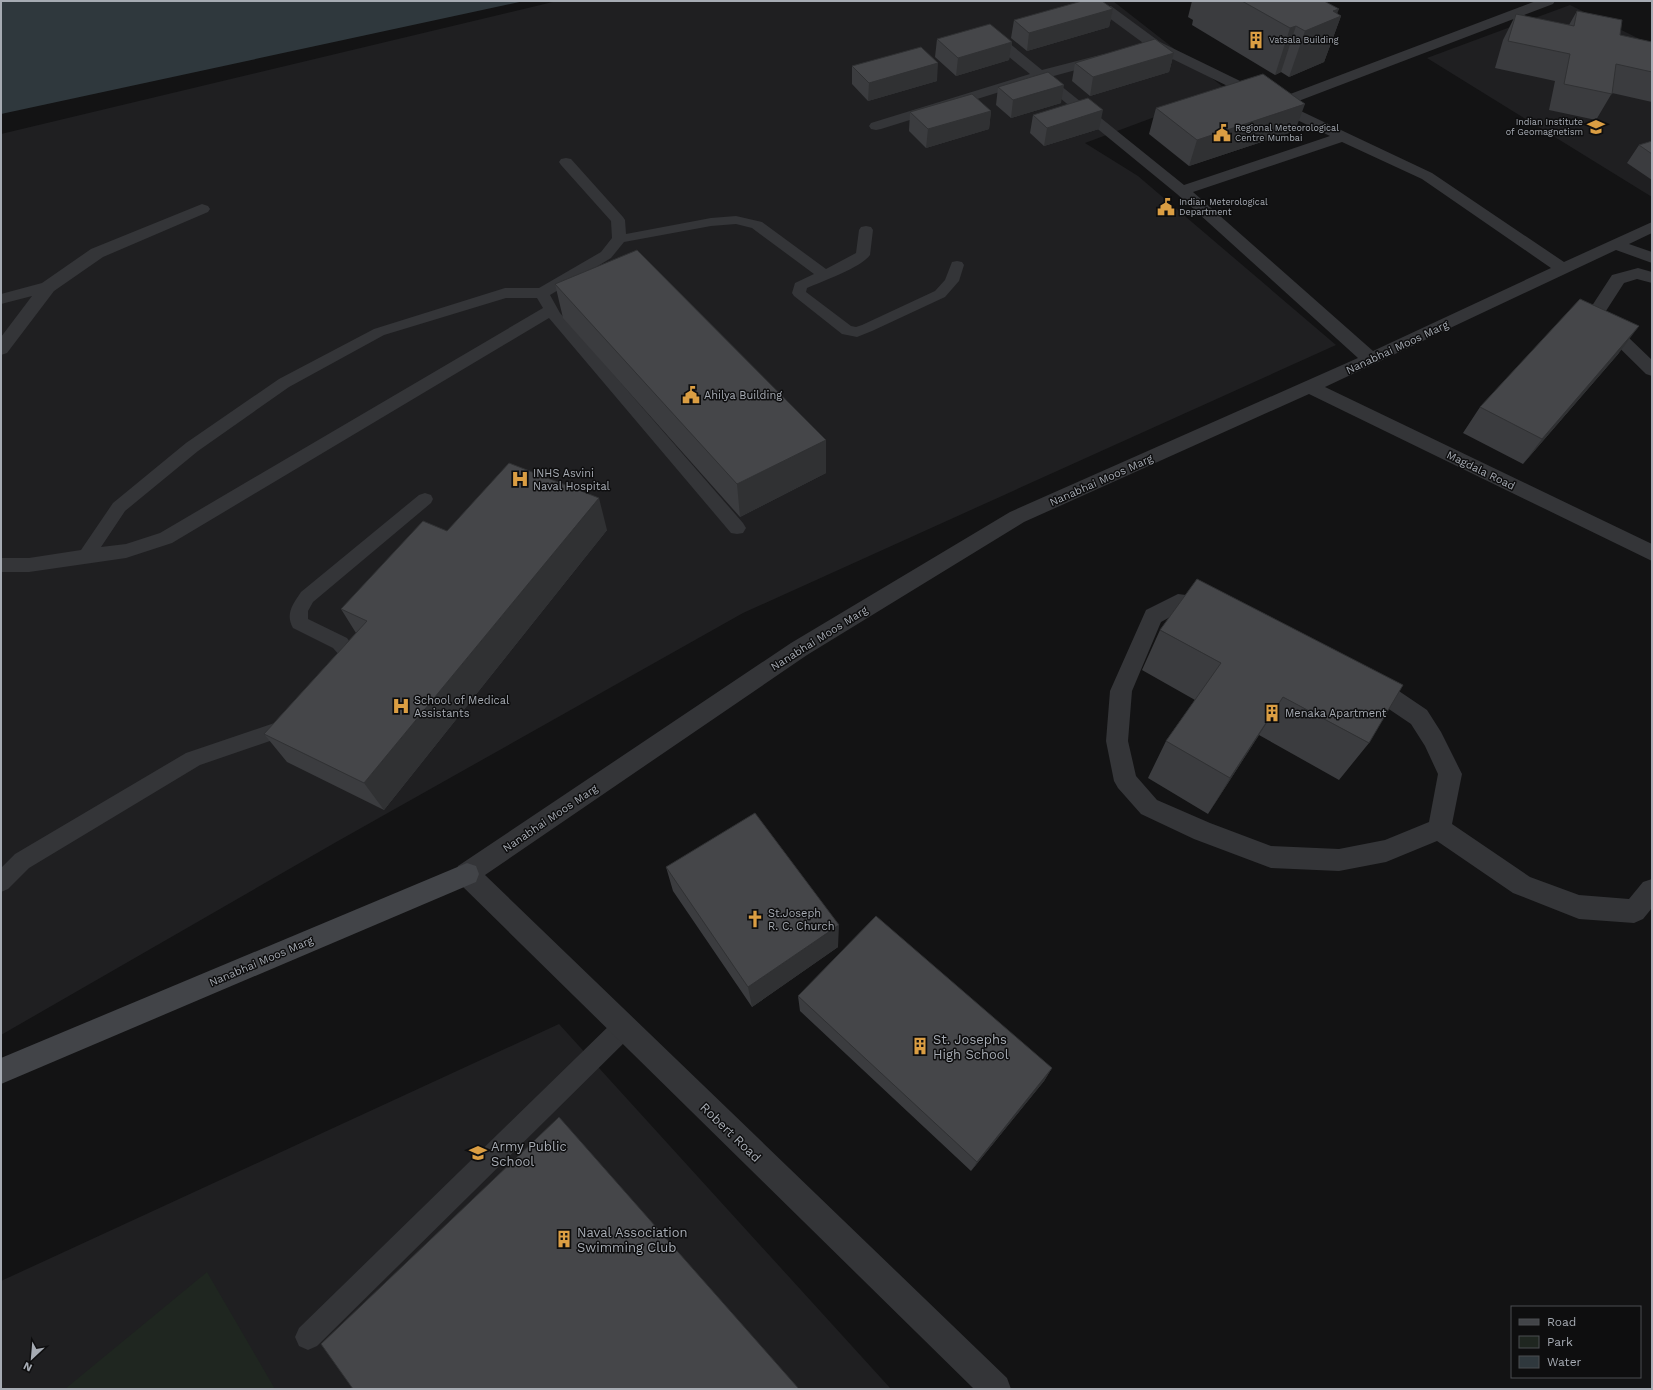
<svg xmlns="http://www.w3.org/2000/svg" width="1653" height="1390" viewBox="0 0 1653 1390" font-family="'Work Sans',sans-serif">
  <rect width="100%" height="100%" fill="#131314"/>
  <path fill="#1f1f21" d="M 557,1 L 1113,1 L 1227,90 L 1085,143 L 1138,176 L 1336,345 L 743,613 L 338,841 L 1,1035 L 1,134 Z
    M 1570,5 L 1652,45 L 1652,197 L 1427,58 Z
    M 559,1024 L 891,1389 L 1,1389 L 1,1281 Z"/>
  <path fill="#1f2620" d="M 207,1272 L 275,1389 L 65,1389 Z"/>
  <path fill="#2f383d" d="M 1,1 L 524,1 L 1,114 Z"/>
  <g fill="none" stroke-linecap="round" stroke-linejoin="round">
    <path fill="#343538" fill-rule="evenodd" d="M 566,158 L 571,159 L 623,217 L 625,220 L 626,234 L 711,218 L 736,216 L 762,222 L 826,269 L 856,253 L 859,230 L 861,227 L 866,226 L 871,227 L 873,230 L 870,255 C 862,267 821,282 807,288 L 806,292 L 851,326 L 856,327 L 862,325 L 935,291 L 945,280 L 952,262 L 957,261 L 962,262 L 964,265 L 959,281 L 945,297 L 872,331 L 857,337 L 842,334 L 794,296 L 792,293 L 795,283 L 814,274 L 752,228 L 736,224 L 711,226 L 624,242 L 611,258 L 550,295 L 560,313 L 743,523 L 746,528 L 743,533 L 737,534 L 731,533 L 549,318 L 172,543 L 126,558 L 29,572 L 1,572 L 1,558 L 29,558 L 81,550 L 113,503 L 186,443 L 279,379 L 374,329 L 505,288 L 539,288 L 601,252 L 612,238 L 611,221 L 561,165 L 559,162 L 561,159 ZM 506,298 L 537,298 L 543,308 L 160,533 L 126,544 L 101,547 L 125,511 L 198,451 L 289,387 L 384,335 Z
      M 425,493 L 431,495 L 433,499 L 431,503 L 313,602 L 308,611 L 308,619 L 347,638 L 360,656 L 350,674 L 343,677 L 336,674 L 334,669 L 341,657 L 333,648 L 293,628 C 285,614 293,604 301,592 L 419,495 Z
      M 289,718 L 296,720 L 299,726 L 296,732 L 200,765 L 29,868 L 8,889 L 1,892 L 1,868 L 15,854 L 186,753 Z
      M 624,1016 L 632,1019 L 635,1027 L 632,1035 L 317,1346 L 308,1350 L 299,1346 L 295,1337 L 299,1328 L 616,1019 Z"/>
    <path fill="#343538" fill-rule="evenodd" d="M 1536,1 L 1555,1 L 1553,4 L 1288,105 L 1432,173 L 1564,262 L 1652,222 L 1652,233 L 1629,244 L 1652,252 L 1652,263 L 1616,250 L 1325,387 L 1652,544 L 1652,561 L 1309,394 L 1024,522 L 807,655 L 485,875 L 1007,1378 L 1011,1389 L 974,1389 L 458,882 L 455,874 L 458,866 L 791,643 L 1010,512 L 1358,358 L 1177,194 L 1038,80 L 881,129 L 876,130 L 871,129 L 869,126 L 871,123 L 1030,74 L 988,40 L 986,37 L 988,34 L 998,34 L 1042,70 L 1104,54 L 1109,55 L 1111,58 L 1109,61 L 1050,77 L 1184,185 L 1330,136 L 1150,48 L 1101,12 L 1099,9 L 1101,6 L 1111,6 L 1160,42 L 1277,99 ZM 1342,142 L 1422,179 L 1551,268 L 1373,351 L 1193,192 Z
      M 202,204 L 208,206 L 210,209 L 208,212 L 103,257 L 54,291 L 7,353 L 1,355 L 1,337 L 32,296 L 1,304 L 1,294 L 42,283 L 91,249 Z
      M 1638,268 L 1652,272 L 1652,283 L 1637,279 L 1624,283 L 1604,314 L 1652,360 L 1652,376 L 1646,374 L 1586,315 L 1612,275 Z
      M 1178,594 L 1210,598 L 1217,600 L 1299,638 L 1390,685 L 1427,710 L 1441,732 L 1462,774 L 1452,824 L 1530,877 L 1579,895 L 1629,899 L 1643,882 L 1652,879 L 1652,908 L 1643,919 L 1634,923 L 1579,919 L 1513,893 L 1437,841 L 1386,862 L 1339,871 L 1271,868 L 1194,839 L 1141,814 L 1118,788 L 1114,781 L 1106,741 L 1110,691 L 1146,610 ZM 1181,611 L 1207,614 L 1283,650 L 1374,699 L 1411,724 L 1425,746 L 1438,774 L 1429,822 L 1385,840 L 1339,849 L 1271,846 L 1210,823 L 1157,800 L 1136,776 L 1128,741 L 1132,691 L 1161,622 Z"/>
    <path fill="#424448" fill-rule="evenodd" d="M 467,863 L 476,866 L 479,874 L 476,882 L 1,1084 L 1,1058 Z"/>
  </g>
  <path fill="#3b3c3f" d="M 1192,1 L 1324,1 L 1337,14 L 1341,16 L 1324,62 L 1289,77 L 1281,72 L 1275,75 L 1192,25 L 1193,20 L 1188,17 Z
    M 1113,9 L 1109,27 L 1027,51 L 1011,38 L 1014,20 Z
    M 1577,11 L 1620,35 L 1652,42 L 1652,102 L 1612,93 L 1596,120 L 1549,110 L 1555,81 L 1495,68 L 1503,40 L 1516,14 L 1569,25 Z
    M 937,39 L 1012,42 L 1009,60 L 956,76 L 935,57 Z
    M 1174,53 L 1169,72 L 1090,96 L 1072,81 L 1075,63 Z
    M 852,66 L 937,81 L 868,101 L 852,84 Z
    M 998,87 L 1061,103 L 1011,118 L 996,105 Z
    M 1156,108 L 1295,131 L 1189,166 L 1149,134 Z
    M 991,111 L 989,129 L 926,148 L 909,131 L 910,112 Z
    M 1033,115 L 1099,129 L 1044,146 L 1030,133 Z
    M 1652,141 L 1652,180 L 1627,163 L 1639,145 Z
    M 555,284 L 826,473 L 740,517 L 563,318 Z
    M 1619,353 L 1523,464 L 1463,433 L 1480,407 Z
    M 607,530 L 384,810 L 287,762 L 264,734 L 356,633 L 341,609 L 447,531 Z
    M 1160,630 L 1369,743 L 1339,780 L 1259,735 L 1208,814 L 1148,778 L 1166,741 L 1195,700 L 1142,670 Z
    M 666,867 L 838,947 L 752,1007 L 673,891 Z
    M 798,996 L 1052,1068 L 1044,1081 L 971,1171 L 800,1011 Z"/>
  <path fill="#303133" d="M 1113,9 L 1109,27 L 1027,51 L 1029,33 Z
    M 1339,9 L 1335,19 L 1341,16 L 1324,62 L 1289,77 L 1305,31 L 1333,11 Z
    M 1296,26 L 1281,72 L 1275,75 L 1290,28 Z
    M 1012,42 L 1009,60 L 956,76 L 958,58 Z
    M 1174,53 L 1169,72 L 1090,96 L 1093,77 Z
    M 938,63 L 937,81 L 868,101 L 869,83 Z
    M 1064,85 L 1061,103 L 1011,118 L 1013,100 Z
    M 1305,104 L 1295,131 L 1189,166 L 1197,140 Z
    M 1103,110 L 1099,129 L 1044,146 L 1047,128 Z
    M 991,111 L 989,129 L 926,148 L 928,129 Z
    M 1639,326 L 1619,353 L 1523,464 L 1542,439 Z
    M 826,440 L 826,473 L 740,517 L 737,484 Z
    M 599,498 L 607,530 L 384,810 L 364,783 Z
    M 1283,697 L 1259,735 L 1208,814 L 1230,778 Z
    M 839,925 L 838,947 L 752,1007 L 748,987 Z
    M 1052,1068 L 1044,1081 L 971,1171 L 977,1162 Z"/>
  <path fill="#454649" stroke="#303133" d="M 1082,1 L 1102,1 L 1113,9 L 1029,33 L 1014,20 Z
    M 1242,1 L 1324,1 L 1339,9 L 1333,11 L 1341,16 L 1305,31 L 1296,26 L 1290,28 Z
    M 1577,11 L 1622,20 L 1620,35 L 1652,42 L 1652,72 L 1616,64 L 1612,94 L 1564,84 L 1570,54 L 1508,41 L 1516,14 L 1574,26 Z
    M 990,24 L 1012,42 L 958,58 L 937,39 Z
    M 1155,39 L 1174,53 L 1093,77 L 1075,63 Z
    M 921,47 L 938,63 L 869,83 L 852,66 Z
    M 1048,72 L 1064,85 L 1013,100 L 998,87 Z
    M 1263,74 L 1305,104 L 1197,140 L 1156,108 Z
    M 972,94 L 991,111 L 928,129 L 910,112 Z
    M 1088,98 L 1103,110 L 1047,128 L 1033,115 Z
    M 1652,141 L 1652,154 L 1639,145 Z
    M 637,250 L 826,440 L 737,484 L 555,284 Z
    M 1580,299 L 1639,326 L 1542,439 L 1480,407 Z
    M 509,463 L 599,498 L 364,783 L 264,734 L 367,621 L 341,609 L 423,521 L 447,531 Z
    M 1197,579 L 1403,685 L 1369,743 L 1283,697 L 1230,778 L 1166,741 L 1221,663 L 1160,630 Z
    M 755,813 L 839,925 L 748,987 L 666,867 Z
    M 876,916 L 1052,1068 L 977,1162 L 798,996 Z
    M 559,1117 L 799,1389 L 353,1389 L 321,1344 Z"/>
  <defs>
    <g id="building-bare" transform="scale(1.38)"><path d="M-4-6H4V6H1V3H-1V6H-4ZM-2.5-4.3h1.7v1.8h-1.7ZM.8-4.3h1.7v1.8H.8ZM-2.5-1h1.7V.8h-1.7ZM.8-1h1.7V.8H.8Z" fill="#db9e43" stroke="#0e0e0f" stroke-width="2.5" paint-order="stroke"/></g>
    <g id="university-bare" transform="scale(1.38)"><path d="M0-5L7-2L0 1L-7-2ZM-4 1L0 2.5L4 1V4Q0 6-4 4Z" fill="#db9e43" stroke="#0e0e0f" stroke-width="2.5" paint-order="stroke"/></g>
    <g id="civic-bare" transform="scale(1.38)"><path d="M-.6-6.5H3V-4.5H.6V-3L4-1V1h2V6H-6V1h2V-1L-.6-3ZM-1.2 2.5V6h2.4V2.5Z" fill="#db9e43" stroke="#0e0e0f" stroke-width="2.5" paint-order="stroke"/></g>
    <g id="hospital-bare" transform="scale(1.38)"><path d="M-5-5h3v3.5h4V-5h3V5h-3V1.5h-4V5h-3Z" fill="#db9e43" stroke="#0e0e0f" stroke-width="2.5" paint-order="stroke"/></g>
    <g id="church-bare" transform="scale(1.38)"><path d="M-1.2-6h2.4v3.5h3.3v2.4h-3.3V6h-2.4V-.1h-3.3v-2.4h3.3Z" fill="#db9e43" stroke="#0e0e0f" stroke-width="2.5" paint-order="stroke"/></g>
    <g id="school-bare" transform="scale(1.38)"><path d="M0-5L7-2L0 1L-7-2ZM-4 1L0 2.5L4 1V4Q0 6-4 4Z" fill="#db9e43" stroke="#0e0e0f" stroke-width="2.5" paint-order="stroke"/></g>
  </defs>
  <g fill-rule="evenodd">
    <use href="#building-bare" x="1256" y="40"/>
    <use href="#university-bare" x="1596" y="127"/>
    <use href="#civic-bare" x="1222" y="133"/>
    <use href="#civic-bare" x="1166" y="207"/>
    <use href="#civic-bare" x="691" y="395"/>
    <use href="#hospital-bare" x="520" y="479"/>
    <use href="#hospital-bare" x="401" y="706"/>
    <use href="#building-bare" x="1272" y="713"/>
    <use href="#church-bare" x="755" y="919"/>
    <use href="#building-bare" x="920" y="1046"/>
    <use href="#school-bare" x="478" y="1153"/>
    <use href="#building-bare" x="564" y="1239"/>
  </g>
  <g text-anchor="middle" stroke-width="3" stroke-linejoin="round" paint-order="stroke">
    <g font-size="9" fill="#a6abb3" stroke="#0e0e0f" text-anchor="start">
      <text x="1269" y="43">Vatsala Building</text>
      <text x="1583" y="125" text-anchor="end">Indian Institute<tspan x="1583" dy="10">of Geomagnetism</tspan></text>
      <text x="1235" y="131">Regional Meteorological<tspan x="1235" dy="10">Centre Mumbai</tspan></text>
      <text x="1179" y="205">Indian Meterological<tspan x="1179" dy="10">Department</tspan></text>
    </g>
    <g font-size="11" fill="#a6abb3" stroke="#0e0e0f">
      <text transform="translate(1397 347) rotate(-25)" y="4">Nanabhai Moos Marg</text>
      <text transform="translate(1481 470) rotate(26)" y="4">Magdala Road</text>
      <text transform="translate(1101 480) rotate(-24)" y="4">Nanabhai Moos Marg</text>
      <text transform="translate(819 638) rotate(-32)" y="4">Nanabhai Moos Marg</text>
      <text transform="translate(550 818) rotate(-34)" y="4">Nanabhai Moos Marg</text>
      <text transform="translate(261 961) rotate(-23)" y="4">Nanabhai Moos Marg</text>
    </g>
    <g font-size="11" fill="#a6abb3" stroke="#0e0e0f" text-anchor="start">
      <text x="704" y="399">Ahilya Building</text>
      <text x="533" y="477">INHS Asvini<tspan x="533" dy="13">Naval Hospital</tspan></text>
      <text x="414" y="704">School of Medical<tspan x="414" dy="13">Assistants</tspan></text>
      <text x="1285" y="717">Menaka Apartment</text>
      <text x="768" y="917">St.Joseph<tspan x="768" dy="13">R. C. Church</tspan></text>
    </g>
    <g font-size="13" fill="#a6abb3" stroke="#0e0e0f" text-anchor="start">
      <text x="933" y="1044">St. Josephs<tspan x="933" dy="15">High School</tspan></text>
      <text x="491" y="1151">Army Public<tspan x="491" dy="15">School</tspan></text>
      <text x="577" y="1237">Naval Association<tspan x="577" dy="15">Swimming Club</tspan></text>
    </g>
    <g font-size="13" fill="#a6abb3" stroke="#0e0e0f">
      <text transform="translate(731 1132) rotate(44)" y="5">Robert Road</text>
    </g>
  </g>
  <rect width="1653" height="1390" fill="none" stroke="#a6abb3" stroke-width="4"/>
  <rect x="1511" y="1306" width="130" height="72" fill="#0e0e0f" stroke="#4b4d51"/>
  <rect x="1519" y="1319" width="20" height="6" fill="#424448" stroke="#4b4d51"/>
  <text x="1547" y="1326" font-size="12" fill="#a6abb3">Road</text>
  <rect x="1519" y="1336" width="20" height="12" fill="#1f2620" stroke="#4b4d51"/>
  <text x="1547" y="1346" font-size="12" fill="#a6abb3">Park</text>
  <rect x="1519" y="1356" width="20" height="12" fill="#2f383d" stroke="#4b4d51"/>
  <text x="1547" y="1366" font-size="12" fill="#a6abb3">Water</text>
  <g transform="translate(32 1358) rotate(206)" stroke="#0e0e0f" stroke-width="3" paint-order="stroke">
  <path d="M0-3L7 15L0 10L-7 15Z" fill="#a6abb3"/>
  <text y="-6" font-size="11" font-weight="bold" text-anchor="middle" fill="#a6abb3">N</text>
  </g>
</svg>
